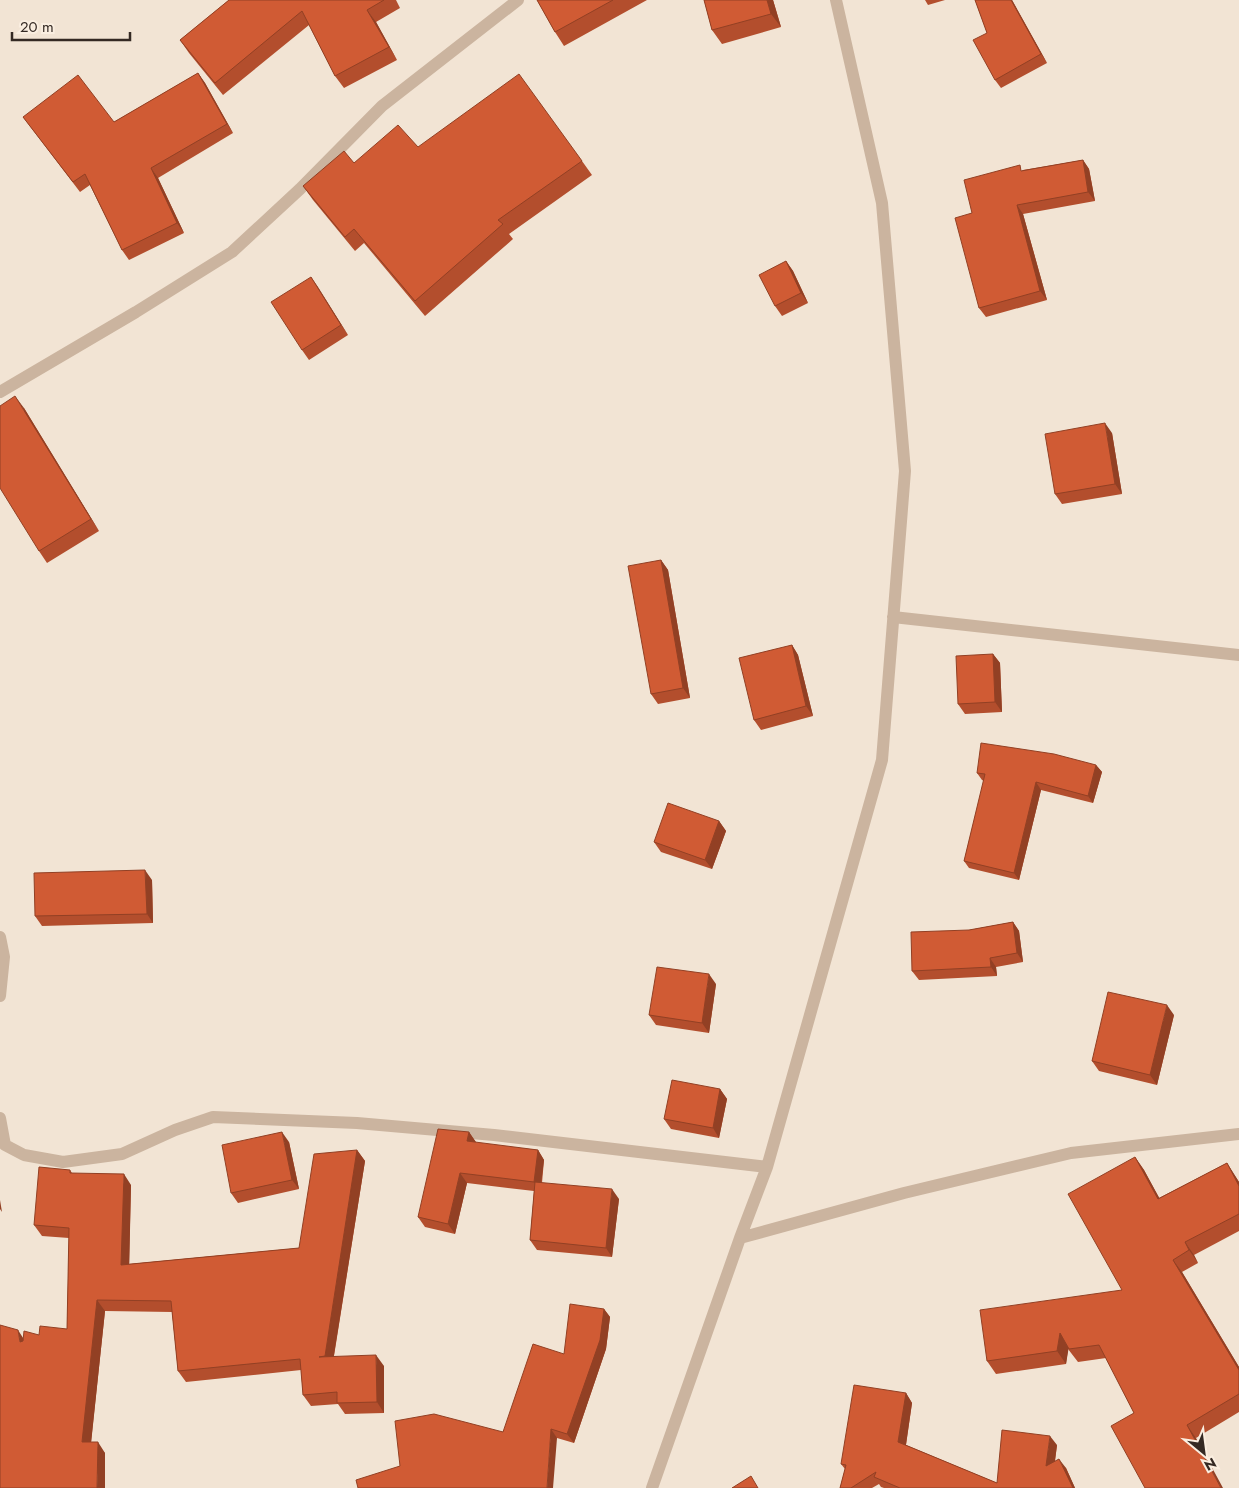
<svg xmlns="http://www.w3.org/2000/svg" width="1239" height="1488" viewBox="0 0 1239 1488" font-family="Jost,sans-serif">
  <rect width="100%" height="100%" fill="#f2e4d4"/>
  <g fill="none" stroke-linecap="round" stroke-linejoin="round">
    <path stroke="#cbb49f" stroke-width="12" d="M 0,392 L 136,312 L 232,252 L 300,189 L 382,106 L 518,0
      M 893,617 L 1239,655
      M 0,937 L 4,957 L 0,996
      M 0,1118 L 5,1145 L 24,1155 L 63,1162 L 122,1154 L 175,1130 L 213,1117 L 357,1123 L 494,1135 L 767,1167
      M 740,1238 L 904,1193 L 1071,1153 L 1239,1134
      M 652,1488 L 740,1238 L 767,1167 L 882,760 L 905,471 L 882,203 L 836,0"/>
  </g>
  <path fill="#b34e2d" d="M 229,0 L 396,0 L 400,8 L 376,22 L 397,60 L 344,88 L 335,76 L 309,25 L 223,95 L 189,53 L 180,40 Z
    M 537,0 L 647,0 L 564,46 L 555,32 Z
    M 704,0 L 773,0 L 781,27 L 722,44 L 712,30 Z
    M 925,0 L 945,0 L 928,5 Z
    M 975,0 L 1012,0 L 1047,63 L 1001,88 L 995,80 L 987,33 Z
    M 198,73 L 205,83 L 233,133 L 158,178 L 184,233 L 129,260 L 122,250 L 90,185 L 80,192 L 23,117 L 114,122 Z
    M 418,147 L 582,161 L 592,175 L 509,234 L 513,239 L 425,316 L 364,243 L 355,251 L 313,200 L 303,186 L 354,163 Z
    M 1083,160 L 1089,169 L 1095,201 L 1023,214 L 1047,300 L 986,317 L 979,308 L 972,213 L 1023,170 Z
    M 786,261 L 793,271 L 808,303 L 782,316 L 775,306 Z
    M 311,277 L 348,335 L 309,360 L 302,350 Z
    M 24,408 L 99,531 L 47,563 L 39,551 Z
    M 1112,433 L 1122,494 L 1062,504 L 1055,494 Z
    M 661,560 L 668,570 L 690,698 L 658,704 L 651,694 Z
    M 792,645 L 798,655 L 813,716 L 761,730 L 754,720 Z
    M 993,654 L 1000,663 L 1002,712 L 965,714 L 958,704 Z
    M 1096,765 L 1102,772 L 1093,803 L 1041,790 L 1019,880 L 969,868 L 964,861 L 984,781 L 982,780 L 977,773 Z
    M 719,821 L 726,831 L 712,869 L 661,852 L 654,842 Z
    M 152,880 L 153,923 L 42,926 L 35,916 Z
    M 1013,922 L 1019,931 L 1023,962 L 996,967 L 997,976 L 919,980 L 912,971 L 969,930 Z
    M 716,984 L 709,1033 L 656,1025 L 649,1015 Z
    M 1174,1015 L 1157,1085 L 1099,1071 L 1092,1061 Z
    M 720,1089 L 727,1099 L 719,1138 L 671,1129 L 664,1119 Z
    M 469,1132 L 476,1143 L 538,1150 L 544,1160 L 542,1183 L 619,1199 L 612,1257 L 537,1250 L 530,1240 L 534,1191 L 467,1183 L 455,1234 L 425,1227 L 418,1217 Z
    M 289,1142 L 299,1189 L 238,1203 L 231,1193 Z
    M 357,1150 L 365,1161 L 334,1356 L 384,1366 L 384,1413 L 345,1414 L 338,1404 L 311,1406 L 303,1395 L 301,1370 L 186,1382 L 178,1371 L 172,1312 L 105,1311 L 91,1442 L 105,1453 L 105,1488 L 24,1338 L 67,1329 L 69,1238 L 42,1236 L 34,1225 L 70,1170 L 72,1173 L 131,1185 L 129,1264 L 299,1248 Z
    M 1135,1157 L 1144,1170 L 1159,1198 L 1227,1163 L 1239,1182 L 1239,1231 L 1194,1255 L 1198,1263 L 1182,1272 L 1239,1367 L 1239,1412 L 1196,1438 L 1134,1413 L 1106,1358 L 1078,1362 L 1068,1349 L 1066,1364 L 996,1374 L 987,1361 L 1122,1290 Z
    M 604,1309 L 610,1317 L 606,1349 L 574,1443 L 557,1438 L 400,1466 L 503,1432 Z
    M 906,1393 L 912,1403 L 906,1445 L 997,1483 L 1057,1445 L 1055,1461 L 1066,1468 L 1075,1488 L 884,1488 L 881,1487 L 879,1484 L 872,1488 L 840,1488 L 845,1469 L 841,1464 Z"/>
  <path fill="#924024" d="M 767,0 L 773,0 L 781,27 L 771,14 Z
    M 1011,0 L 1012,0 L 1047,63 L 1041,54 Z
    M 367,10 L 376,22 L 397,60 L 389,47 Z
    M 198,73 L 205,83 L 233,133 L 227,124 Z
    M 1083,160 L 1089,169 L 1095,201 L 1088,192 Z
    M 151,168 L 158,178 L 184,233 L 177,223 Z
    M 1017,205 L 1023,214 L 1047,300 L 1040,291 Z
    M 786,261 L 793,271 L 808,303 L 801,293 Z
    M 311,277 L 318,287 L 348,335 L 341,325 Z
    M 15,396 L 24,408 L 99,531 L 91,519 Z
    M 1105,423 L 1112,433 L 1122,494 L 1115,484 Z
    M 661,560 L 668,570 L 690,698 L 683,688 Z
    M 792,645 L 798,655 L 813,716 L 806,706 Z
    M 993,654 L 1000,663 L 1002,712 L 995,702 Z
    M 1096,765 L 1102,772 L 1093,803 L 1088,796 Z
    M 1036,782 L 1041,790 L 1019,880 L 1014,873 Z
    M 719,821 L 726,831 L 712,869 L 705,860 Z
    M 145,870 L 152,880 L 153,923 L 147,914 Z
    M 1013,922 L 1019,931 L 1023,962 L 1017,953 Z
    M 990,958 L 996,967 L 997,976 L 991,967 Z
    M 709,974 L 716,984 L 709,1033 L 702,1023 Z
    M 1167,1005 L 1174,1015 L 1157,1085 L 1150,1075 Z
    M 720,1089 L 727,1099 L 719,1138 L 713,1128 Z
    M 282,1132 L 289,1142 L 299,1189 L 292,1180 Z
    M 469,1132 L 476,1142 L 474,1151 L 467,1141 Z
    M 357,1150 L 365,1161 L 332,1367 L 325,1356 Z
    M 538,1150 L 544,1160 L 540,1192 L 534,1182 Z
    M 1135,1157 L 1144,1170 L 1167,1212 L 1158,1199 Z
    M 1227,1163 L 1239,1182 L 1239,1186 Z
    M 460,1173 L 467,1183 L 455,1234 L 448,1224 Z
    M 124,1174 L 131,1185 L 129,1276 L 121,1265 Z
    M 612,1189 L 619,1199 L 612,1257 L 606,1248 Z
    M 0,1200 L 2,1212 L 0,1209 Z
    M 1185,1242 L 1194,1255 L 1198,1263 L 1189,1250 Z
    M 1173,1260 L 1182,1272 L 1239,1367 L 1239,1370 Z
    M 97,1300 L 105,1311 L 90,1453 L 82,1442 Z
    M 604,1309 L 610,1317 L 606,1349 L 574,1443 L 567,1434 Z
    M 18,1330 L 25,1341 L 28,1352 L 20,1342 Z
    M 1060,1333 L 1069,1346 L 1066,1364 L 1057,1351 Z
    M 376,1355 L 384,1366 L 384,1413 L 377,1402 Z
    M 906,1393 L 912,1403 L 905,1451 L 898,1442 Z
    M 1187,1425 L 1196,1438 L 1223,1488 L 1221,1488 Z
    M 551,1429 L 557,1438 L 553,1488 L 547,1488 Z
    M 1050,1436 L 1057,1445 L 1053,1475 L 1046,1466 Z
    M 98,1442 L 105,1453 L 105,1488 L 97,1488 Z
    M 1059,1459 L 1066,1468 L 1075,1488 L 1073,1488 Z"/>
  <path fill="#d05b34" stroke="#924024" d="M 229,0 L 384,0 L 367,10 L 389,47 L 335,76 L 302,11 L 215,83 L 180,40 Z
    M 537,0 L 613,0 L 555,32 Z
    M 704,0 L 767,0 L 771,14 L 712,30 Z
    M 975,0 L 1011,0 L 1041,54 L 995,80 L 973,40 L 987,33 Z
    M 198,73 L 227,124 L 151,168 L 177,223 L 122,250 L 85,174 L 73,182 L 23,117 L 78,75 L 114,122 Z
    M 519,74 L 582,161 L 498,220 L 503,224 L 415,301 L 354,229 L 345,237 L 303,186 L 344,151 L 354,163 L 398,125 L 418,147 Z
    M 1083,160 L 1088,192 L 1017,205 L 1040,291 L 979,308 L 955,218 L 972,213 L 964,180 L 1020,165 L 1021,171 Z
    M 786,261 L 801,293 L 775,306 L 759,275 Z
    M 311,277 L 341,325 L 302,350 L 271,302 Z
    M 15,396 L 91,519 L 39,551 L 0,488 L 0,406 Z
    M 1105,423 L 1115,484 L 1055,494 L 1045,434 Z
    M 661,560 L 683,688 L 651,694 L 628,566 Z
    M 792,645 L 806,706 L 754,720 L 739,658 Z
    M 993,654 L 995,702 L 958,704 L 956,656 Z
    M 981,743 L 1054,754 L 1096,765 L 1088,796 L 1036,782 L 1014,873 L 964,861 L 985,774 L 977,773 Z
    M 668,803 L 719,821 L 705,860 L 654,842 Z
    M 145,870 L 147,914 L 35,916 L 34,873 Z
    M 1013,922 L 1017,953 L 990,958 L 991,967 L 912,971 L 911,932 L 969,930 Z
    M 657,967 L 709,974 L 702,1023 L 649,1015 Z
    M 1108,992 L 1167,1005 L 1150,1075 L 1092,1061 Z
    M 672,1080 L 720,1089 L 713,1128 L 664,1119 Z
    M 438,1129 L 469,1132 L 467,1141 L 538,1150 L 534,1182 L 460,1173 L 448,1224 L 418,1217 Z
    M 282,1132 L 292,1180 L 231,1193 L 222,1145 Z
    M 357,1150 L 325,1356 L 319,1357 L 376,1355 L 377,1402 L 337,1403 L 337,1392 L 303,1395 L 300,1359 L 178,1371 L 171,1301 L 97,1300 L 82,1442 L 98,1442 L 97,1488 L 0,1488 L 0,1325 L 18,1330 L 20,1342 L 23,1341 L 24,1331 L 39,1335 L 40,1326 L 67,1329 L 69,1228 L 34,1225 L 39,1167 L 70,1170 L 70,1173 L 124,1174 L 121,1265 L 299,1248 L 314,1154 Z
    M 1135,1157 L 1158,1199 L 1227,1163 L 1239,1186 L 1239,1214 L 1185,1242 L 1189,1250 L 1173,1260 L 1239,1370 L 1239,1394 L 1187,1425 L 1221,1488 L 1145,1488 L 1111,1426 L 1134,1413 L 1099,1345 L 1069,1349 L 1060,1333 L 1057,1351 L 987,1361 L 980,1310 L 1122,1290 L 1068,1194 Z
    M 535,1182 L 612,1189 L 606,1248 L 530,1240 Z
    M 570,1304 L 604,1309 L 600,1340 L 567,1434 L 551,1429 L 547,1488 L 358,1488 L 356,1480 L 400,1466 L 395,1421 L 434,1414 L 503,1432 L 533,1344 L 564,1354 Z
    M 854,1385 L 906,1393 L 898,1442 L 997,1483 L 1002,1430 L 1050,1436 L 1046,1466 L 1059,1459 L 1073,1488 L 900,1488 L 874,1477 L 876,1472 L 851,1488 L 840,1488 L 846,1465 L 841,1464 Z
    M 751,1476 L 758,1488 L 732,1488 Z"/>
  <g transform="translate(1204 1453) rotate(151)" stroke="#faeee0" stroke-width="4" paint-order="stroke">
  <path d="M0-4L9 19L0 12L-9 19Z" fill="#342923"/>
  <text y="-8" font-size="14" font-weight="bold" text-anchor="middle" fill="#342923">N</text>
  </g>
  <path d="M12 32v8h118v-8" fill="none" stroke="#342923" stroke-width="2.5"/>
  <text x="20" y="32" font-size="15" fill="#342923" stroke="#faeee0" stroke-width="4" paint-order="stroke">20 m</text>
</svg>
